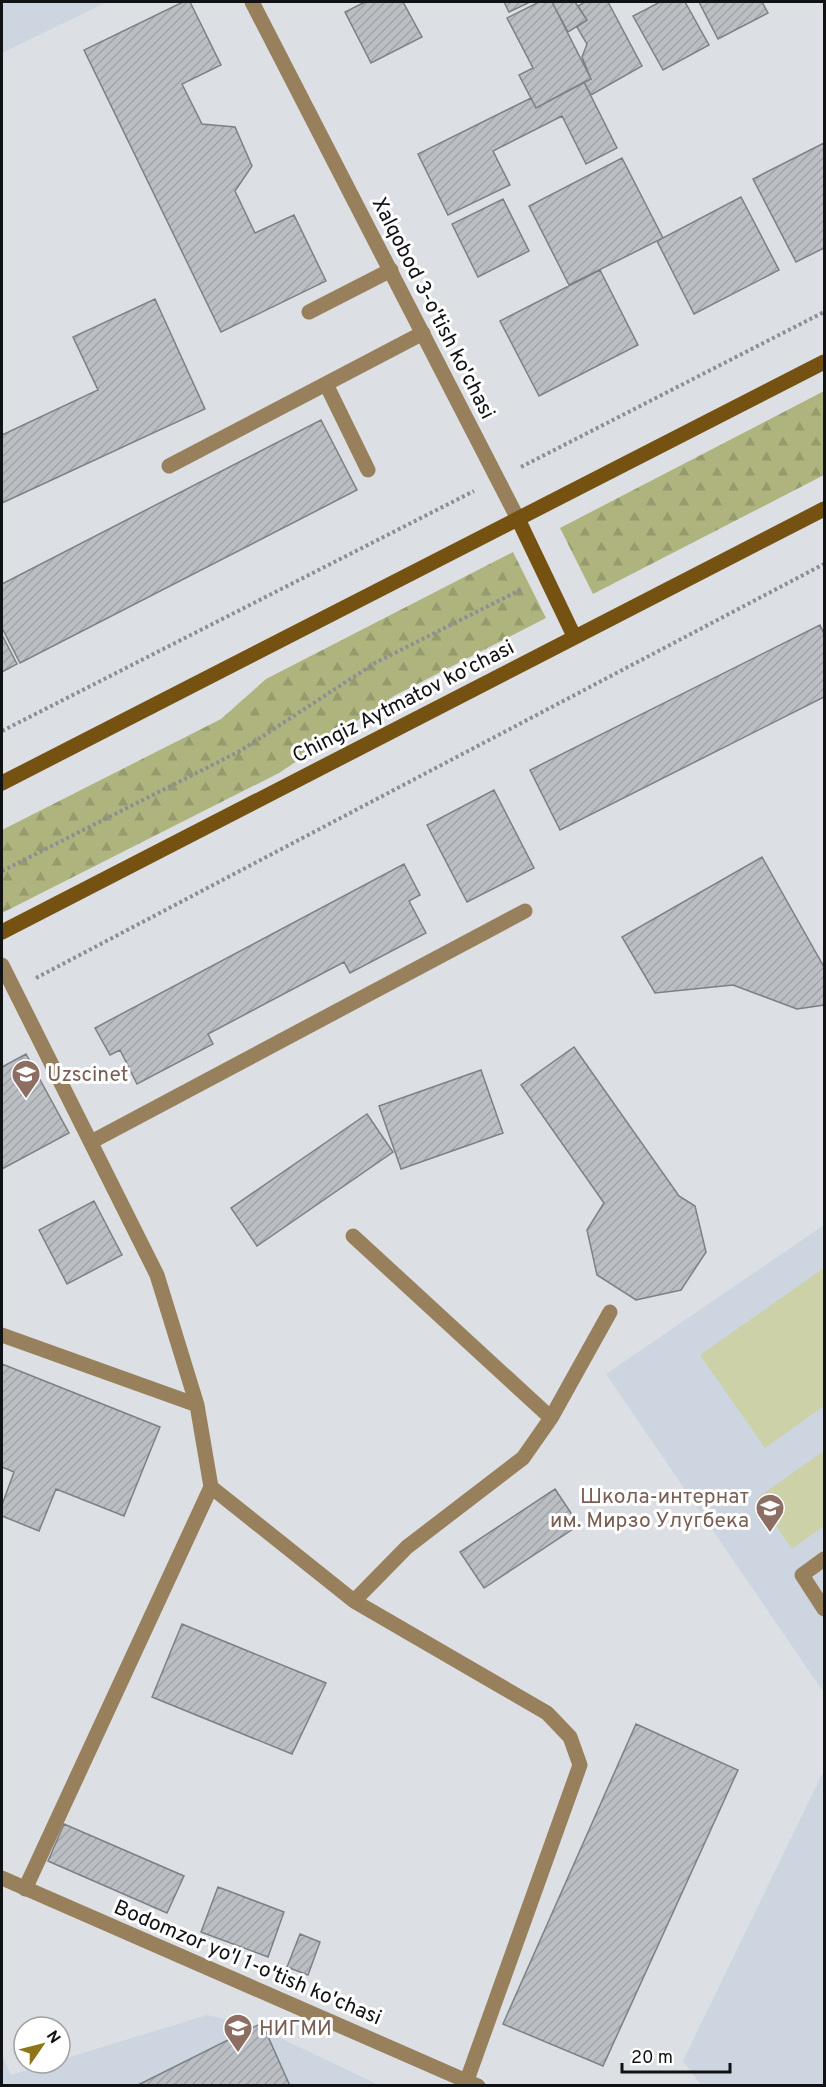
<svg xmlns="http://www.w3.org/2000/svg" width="826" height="2087" viewBox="0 0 826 2087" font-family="Overpass,sans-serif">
  <defs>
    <pattern id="forest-firs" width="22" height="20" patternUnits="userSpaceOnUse" patternTransform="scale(1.5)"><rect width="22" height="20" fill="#afb47f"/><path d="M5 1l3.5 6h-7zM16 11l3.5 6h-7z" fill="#969a6d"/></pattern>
    <pattern id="building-hatch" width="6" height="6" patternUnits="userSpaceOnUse" patternTransform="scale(1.5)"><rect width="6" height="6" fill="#bbbfc3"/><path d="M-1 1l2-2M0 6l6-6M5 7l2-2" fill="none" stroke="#a0a3a7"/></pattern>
  </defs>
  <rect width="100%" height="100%" fill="#dce0e4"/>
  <path fill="#ccd5e0" d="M 2,2 L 107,2 L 2,53 Z
    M 824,1225 L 824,1693 L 606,1374 Z
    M 824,1770 L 824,2085 L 701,2085 L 683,2061 Z
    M 207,2015 L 253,2025 L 379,2085 L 2,2085 L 2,2055 L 11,2075 L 51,2063 L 60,2063 L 60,2060 Z"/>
  <path fill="#cdd1a8" d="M 824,1268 L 824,1406 L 765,1448 L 700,1355 Z
    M 824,1451 L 824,1526 L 792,1549 L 757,1498 Z"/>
  <path fill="url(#forest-firs)" d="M 824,391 L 824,475 L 593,594 L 560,528 Z
    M 513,552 L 546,618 L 394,696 L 279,773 L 2,913 L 2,830 L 221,719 L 266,679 Z"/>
  <path fill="url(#building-hatch)" stroke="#7d8185" stroke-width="1.5" d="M 183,2 L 190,2 L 221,65 L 182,84 L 202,124 L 235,127 L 252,166 L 235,191 L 255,233 L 294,215 L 326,281 L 221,332 L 84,50 Z
    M 365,2 L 403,2 L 422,37 L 371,63 L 345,12 Z
    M 504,2 L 530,2 L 509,12 Z
    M 539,2 L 552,2 L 591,79 L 536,108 L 519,75 L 533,68 L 507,18 Z
    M 552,2 L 575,2 L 587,20 L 568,32 Z
    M 585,2 L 608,2 L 642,66 L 591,95 L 584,82 L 591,79 L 582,57 L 587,44 L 577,27 L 587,20 L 578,6 Z
    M 660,2 L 685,2 L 709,45 L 663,70 L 633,16 Z
    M 699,2 L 762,2 L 768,13 L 718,39 Z
    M 584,82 L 617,148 L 586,164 L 562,116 L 493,151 L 510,185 L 448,215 L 418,154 L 531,98 L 536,108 Z
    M 824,143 L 824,248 L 796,262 L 753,179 Z
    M 622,158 L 663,238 L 569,285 L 529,206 Z
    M 741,197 L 779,270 L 694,314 L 657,241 Z
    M 503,199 L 529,251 L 478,277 L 452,224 Z
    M 600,270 L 638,345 L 539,396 L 500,321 Z
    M 155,299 L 205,409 L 2,503 L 2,435 L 98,390 L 73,337 Z
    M 321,420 L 357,490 L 20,663 L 2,628 L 2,584 Z
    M 820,625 L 824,634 L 824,697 L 560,830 L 530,770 Z
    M 2,635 L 17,664 L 2,672 Z
    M 494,790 L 534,868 L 467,902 L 427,825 Z
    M 762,857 L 824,967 L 824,1005 L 797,1009 L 733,985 L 655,993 L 622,937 Z
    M 404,864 L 420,895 L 409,901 L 426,933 L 350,973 L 344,962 L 208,1034 L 213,1044 L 137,1084 L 120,1050 L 110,1055 L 95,1028 Z
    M 574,1047 L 679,1196 L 695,1206 L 706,1252 L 681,1290 L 636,1300 L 597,1275 L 587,1230 L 604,1203 L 521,1085 Z
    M 26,1054 L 69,1133 L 2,1169 L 2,1067 Z
    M 481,1070 L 503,1133 L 401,1169 L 379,1106 Z
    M 367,1114 L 393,1152 L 257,1246 L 231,1208 Z
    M 94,1201 L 122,1255 L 67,1284 L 39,1230 Z
    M 2,1364 L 160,1427 L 124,1516 L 56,1489 L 39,1531 L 2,1516 L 2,1505 L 14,1472 L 2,1467 Z
    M 555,1489 L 579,1525 L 484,1588 L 460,1552 Z
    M 182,1624 L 326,1683 L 292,1754 L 152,1697 Z
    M 636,1724 L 738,1770 L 603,2066 L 503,2024 Z
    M 64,1824 L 184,1876 L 167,1913 L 48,1861 Z
    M 218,1887 L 284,1912 L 268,1957 L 201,1932 Z
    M 300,1934 L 320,1942 L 308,1975 L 287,1967 Z
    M 262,2023 L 290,2086 L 136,2086 Z"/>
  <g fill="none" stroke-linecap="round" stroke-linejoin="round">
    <path stroke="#8d9093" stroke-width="4" stroke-dasharray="3 3" stroke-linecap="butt" d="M 521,467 L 824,312
      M 2,731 L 474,491
      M 2,871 L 240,751 L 375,663 L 522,589
      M 36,978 L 824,564"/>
    <path stroke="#99805c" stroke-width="15" d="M 309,312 L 391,270
      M 326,384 L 368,470
      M 169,466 L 423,333
      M 2,965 L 157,1275 L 197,1405 L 211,1487 L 354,1601 L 547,1713 L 570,1737 L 580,1765 L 467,2080
      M 91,1142 L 525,911
      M 353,1236 L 551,1418 L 523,1458 L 407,1547 L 354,1601
      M 2,1335 L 197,1405
      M 551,1418 L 610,1312
      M 824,1559 L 802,1575 L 824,1609
      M 25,1889 L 211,1487"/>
    <path stroke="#99805c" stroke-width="15" d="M 252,2 L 518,519
      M 2,1878 L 478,2086"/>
    <path stroke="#765212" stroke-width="15" d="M 518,519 L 574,636
      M 2,783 L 824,362
      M 2,932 L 824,509"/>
  </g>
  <defs>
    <g id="school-pin" transform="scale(1.5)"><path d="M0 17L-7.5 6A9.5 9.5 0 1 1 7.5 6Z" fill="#8d6e63" stroke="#fff"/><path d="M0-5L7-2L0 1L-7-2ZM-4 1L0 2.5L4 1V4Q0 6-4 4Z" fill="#fff"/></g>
    <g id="university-pin" transform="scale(1.5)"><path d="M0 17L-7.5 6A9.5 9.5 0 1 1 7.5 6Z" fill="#8d6e63" stroke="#fff"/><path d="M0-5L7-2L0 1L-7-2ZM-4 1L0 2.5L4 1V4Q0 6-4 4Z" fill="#fff"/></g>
  </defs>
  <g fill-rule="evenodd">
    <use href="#school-pin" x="26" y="1074"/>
    <use href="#school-pin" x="770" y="1508"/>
    <use href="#university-pin" x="238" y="2028"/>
  </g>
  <g text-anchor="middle" stroke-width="6" stroke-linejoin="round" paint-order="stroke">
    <g font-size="21" fill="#111214" stroke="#fff">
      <text transform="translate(434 308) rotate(63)" y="7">Xalqobod 3-o'tish ko'chasi</text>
      <text transform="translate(403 701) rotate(-27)" y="7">Chingiz Aytmatov ko'chasi</text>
      <text transform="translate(248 1962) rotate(23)" y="7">Bodomzor yo'l 1-o'tish ko'chasi</text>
    </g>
    <g font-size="21" fill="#785e54" stroke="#fff" text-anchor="start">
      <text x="47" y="1081">Uzscinet</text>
      <text x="749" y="1503" text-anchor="end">Школа-интернат<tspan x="749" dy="24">им. Мирзо Улугбека</tspan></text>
      <text x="259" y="2035">НИГМИ</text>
    </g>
  </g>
  <rect width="826" height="2087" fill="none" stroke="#111214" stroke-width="6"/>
  <g transform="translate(42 2045) rotate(55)"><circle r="28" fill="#ffffff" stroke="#a0a0a1" stroke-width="1.5"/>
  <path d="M0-4.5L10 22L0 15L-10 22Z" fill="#90761b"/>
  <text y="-9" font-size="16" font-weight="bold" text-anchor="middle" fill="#111214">N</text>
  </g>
  <path d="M622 2063v9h108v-9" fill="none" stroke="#111214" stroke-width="3"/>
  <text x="631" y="2063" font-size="18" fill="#111214" stroke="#ffffff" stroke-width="4.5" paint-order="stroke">20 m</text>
</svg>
